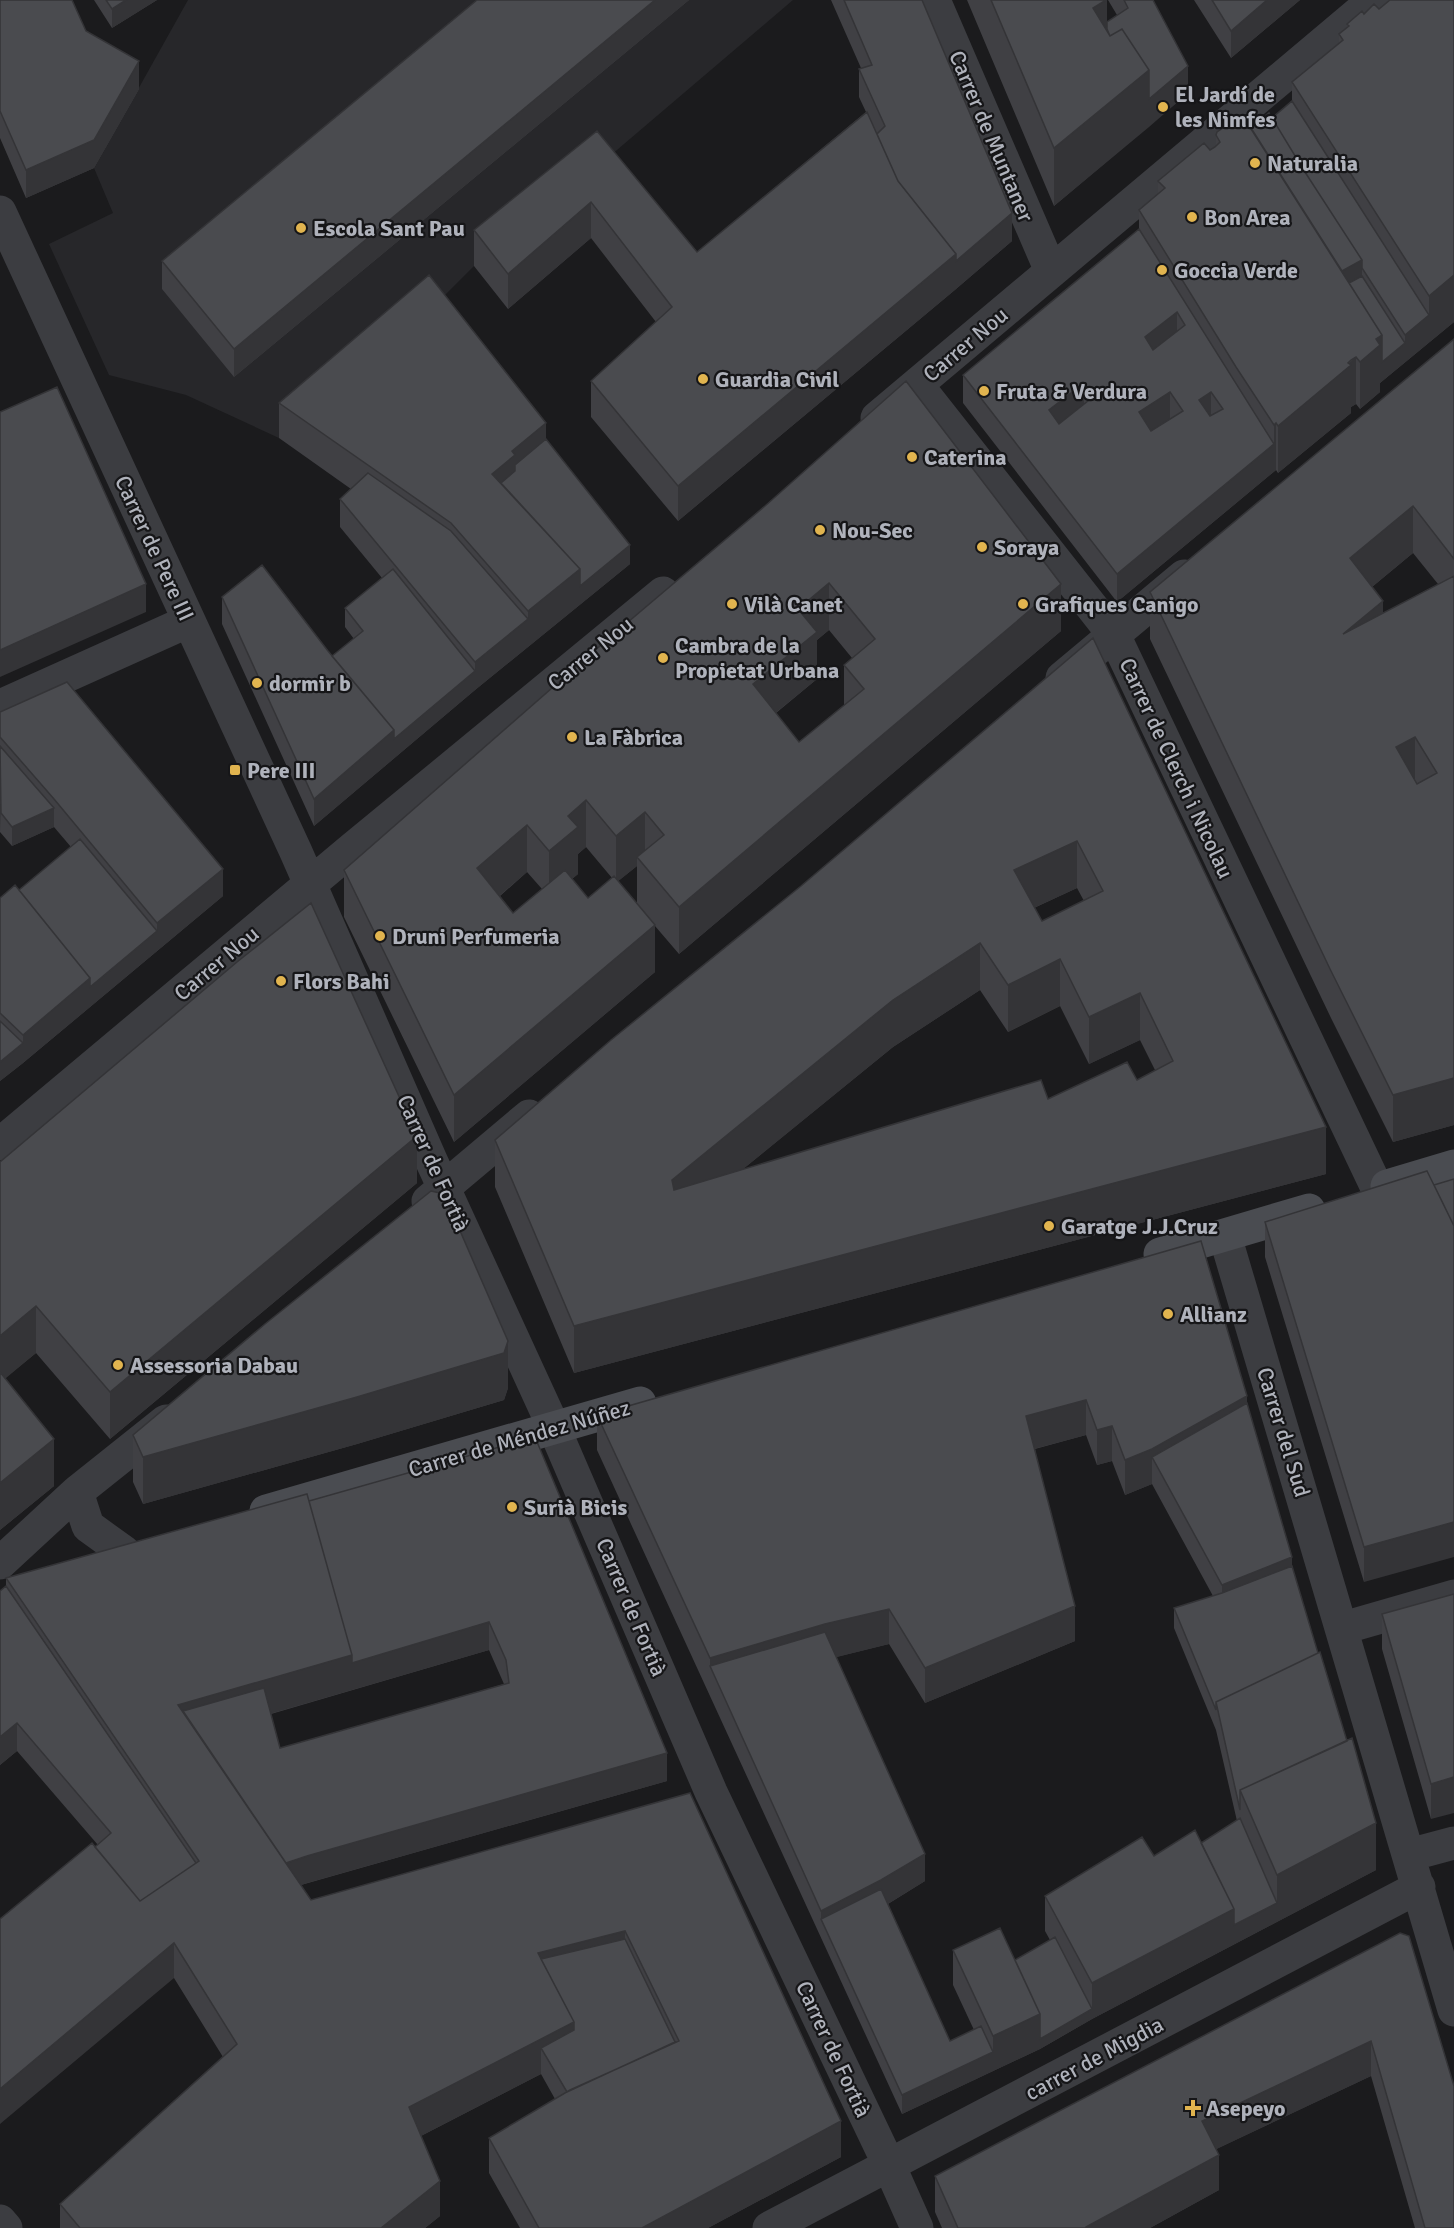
<svg xmlns="http://www.w3.org/2000/svg" width="1454" height="2228" viewBox="0 0 1454 2228" font-family="Signika,sans-serif">
  <rect width="100%" height="100%" fill="#1b1b1d"/>
  <path fill="#27272a" d="M 188,0 L 793,0 L 597,167 L 474,266 L 429,311 L 279,438 L 186,395 L 109,375 L 49,244 L 113,213 L 94,168 Z"/>
  <g fill="none" stroke-linecap="round" stroke-linejoin="round">
    <path stroke="#3c3d41" stroke-width="33" d="M 934,0 L 1051,271
      M 0,212 L 296,852 L 431,1160 L 554,1428 L 711,1792 L 889,2165 L 917,2228
      M 917,385 L 1114,635 L 1377,1188
      M 877,418 L 1374,0
      M 1062,678 L 1184,576
      M 0,706 L 189,621
      M 0,1144 L 352,849 L 663,593
      M 428,1201 L 529,1116
      M 1225,1236 L 1454,2010
      M 77,1492 L 88,1526 L 124,1552
      M 0,1563 L 77,1492 L 166,1421
      M 1343,1628 L 1454,1596
      M 1409,1855 L 1454,1843
      M 0,2221 L 6,2228
      M 769,2228 L 1419,1887"/>
    <path stroke="#4a4c51" stroke-width="33" d="M 1387,1186 L 1454,1166
      M 1160,1254 L 1309,1210
      M 266,1511 L 640,1403"/>
  </g>
  <path fill="#404044" fill-rule="evenodd" d="M 0,0 L 86,31 L 139,89 L 94,168 L 26,198 L 0,138 Z
    M 94,0 L 157,0 L 112,28 Z
    M 477,0 L 689,0 L 234,377 L 162,289 L 162,261 Z
    M 831,0 L 922,0 L 1012,241 L 956,289 L 678,521 L 591,417 L 591,381 L 656,322 L 591,238 L 508,309 L 474,266 L 474,230 L 597,131 L 697,252 L 866,112 L 859,97 L 859,69 L 861,68 Z
    M 967,0 L 1107,0 L 1107,22 L 1117,15 L 1108,0 L 1153,0 L 1188,93 L 1054,206 Z
    M 1194,0 L 1300,0 L 1231,58 Z
    M 1389,0 L 1454,0 L 1454,322 L 1380,383 L 1380,392 L 1360,409 L 1356,404 L 1351,407 L 1351,413 L 1278,473 L 1276,470 L 1117,602 L 963,403 L 963,375 L 1139,229 L 1139,210 L 1158,194 L 1158,181 L 1216,146 L 1216,135 L 1241,125 L 1251,128 L 1272,118 L 1292,101 L 1292,82 L 1339,43 L 1339,34 L 1347,28 L 1347,24 L 1364,14 L 1379,9 L 1389,2 Z
    M 1454,339 L 1454,1125 L 1393,1142 L 1331,1018 L 1150,639 L 1150,592 ZM 1413,553 L 1438,584 L 1383,613 L 1372,587 Z
    M 279,403 L 546,439 L 630,564 L 475,690 L 314,826 L 222,624 L 222,597 L 332,656 L 354,639 L 345,627 L 345,608 L 382,578 L 340,527 L 340,499 L 351,489 L 279,438 Z
    M 765,506 L 1061,631 L 679,954 L 655,926 L 655,972 L 454,1142 L 344,917 L 344,870 ZM 829,630 L 852,658 L 844,665 L 844,705 L 799,742 L 776,713 L 817,679 L 817,640 ZM 586,847 L 612,878 L 588,898 L 572,879 L 578,874 L 578,854 ZM 637,866 L 637,903 L 618,881 ZM 527,872 L 542,889 L 513,913 L 500,896 Z
    M 1093,638 L 1326,1174 L 574,1373 L 495,1187 L 495,1140 L 801,886 ZM 1077,888 L 1084,901 L 1042,921 L 1034,908 ZM 980,990 L 1008,1032 L 1060,1006 L 1089,1064 L 1140,1040 L 1155,1070 L 1137,1080 L 1048,1099 L 743,1169 L 893,1047 Z
    M 0,712 L 223,896 L 23,1063 L 0,1081 L 0,898 L 19,890 L 71,847 L 54,827 L 12,846 L 0,832 Z
    M 0,1162 L 417,1183 L 110,1439 L 36,1353 L 5,1378 L 54,1486 L 0,1530 Z
    M 1434,1185 L 1364,1582 L 1265,1257 L 1265,1222 Z
    M 1201,1241 L 1376,1870 L 1092,2019 L 1040,2049 L 902,2114 L 597,1450 L 597,1415 ZM 1086,1435 L 1097,1465 L 1112,1461 L 1125,1495 L 1152,1484 L 1213,1596 L 1174,1608 L 1174,1628 L 1216,1730 L 1237,1821 L 1201,1843 L 1154,1856 L 1045,1896 L 1045,1931 L 1050,1940 L 1015,1960 L 953,1950 L 953,1985 L 974,2030 L 950,2041 L 888,1904 L 925,1881 L 836,1657 L 889,1644 L 925,1703 L 1075,1641 L 1035,1449 Z
    M 508,1388 L 504,1400 L 357,1444 L 143,1504 L 133,1482 L 133,1435 Z
    M 535,1437 L 667,1781 L 301,1885 L 311,1900 L 690,1793 L 841,2157 L 708,2228 L 520,2228 L 489,2173 L 489,2138 L 555,2099 L 541,2074 L 421,2136 L 440,2216 L 425,2228 L 60,2228 L 60,2204 L 223,2057 L 174,1978 L 95,1847 L 98,1845 L 17,1751 L 0,1765 L 0,1591 L 6,1586 L 6,1578 L 309,1501 ZM 489,1650 L 504,1684 L 280,1748 L 271,1714 Z
    M 1454,1594 L 1431,1819 L 1382,1649 L 1382,1614 Z
    M 1400,1933 L 1454,2228 L 1415,2228 L 1371,2076 L 1216,2149 L 1219,2190 L 1150,2228 L 942,2228 L 935,2212 L 935,2176 Z"/>
  <path fill="#343437" d="M 126,0 L 157,0 L 112,28 L 112,9 Z
    M 655,0 L 689,0 L 234,377 L 234,349 Z
    M 1106,0 L 1107,0 L 1107,57 L 1093,8 Z
    M 1267,0 L 1300,0 L 1231,58 L 1231,31 Z
    M 139,61 L 139,89 L 94,168 L 26,198 L 26,170 Z
    M 1188,66 L 1188,93 L 1149,127 L 1149,99 Z
    M 1149,70 L 1149,127 L 1054,206 L 1054,148 Z
    M 591,202 L 591,238 L 508,309 L 508,274 Z
    M 1012,213 L 1012,241 L 956,289 L 678,521 L 678,486 L 956,254 Z
    M 1362,260 L 1362,296 L 1337,274 Z
    M 1454,275 L 1454,322 L 1380,383 L 1380,392 L 1360,409 L 1360,362 L 1376,339 L 1382,335 L 1405,343 L 1405,335 L 1429,315 L 1429,296 Z
    M 1177,312 L 1177,340 L 1145,365 L 1145,337 Z
    M 1356,357 L 1356,404 L 1351,407 L 1351,413 L 1278,473 L 1278,426 Z
    M 1084,383 L 1084,411 L 1049,438 L 1049,410 Z
    M 1170,392 L 1170,420 L 1139,440 L 1139,412 Z
    M 1211,392 L 1211,419 L 1199,400 Z
    M 546,423 L 546,458 L 492,490 L 492,474 L 512,451 Z
    M 1276,423 L 1276,470 L 1117,602 L 1117,574 L 1274,444 L 1274,425 Z
    M 1413,506 L 1413,553 L 1350,605 L 1350,558 Z
    M 630,545 L 630,564 L 475,690 L 475,662 L 528,619 L 528,611 L 580,569 Z
    M 829,583 L 829,630 L 817,640 L 817,679 L 753,731 L 753,684 L 798,609 Z
    M 146,584 L 146,612 L 0,677 L 0,650 Z
    M 1061,584 L 1061,631 L 679,954 L 679,907 Z
    M 1383,601 L 1383,648 L 1343,634 Z
    M 475,671 L 475,690 L 314,826 L 314,799 L 394,730 Z
    M 1415,737 L 1415,784 L 1396,747 Z
    M 586,800 L 586,847 L 578,854 L 578,874 L 549,898 L 549,851 L 568,816 Z
    M 0,804 L 1,804 L 0,832 Z
    M 54,808 L 54,827 L 12,846 L 12,827 Z
    M 645,812 L 645,860 L 637,857 L 637,866 L 616,883 L 616,836 Z
    M 527,825 L 527,872 L 477,915 L 477,868 Z
    M 1077,841 L 1077,888 L 1014,917 L 1014,870 Z
    M 223,869 L 223,896 L 23,1063 L 0,1081 L 0,1062 L 23,1043 L 23,1035 L 90,978 L 157,931 L 157,923 Z
    M 655,925 L 655,972 L 454,1142 L 454,1095 Z
    M 980,943 L 980,990 L 893,1047 L 672,1227 L 672,1180 L 893,1000 Z
    M 1060,959 L 1060,1006 L 1008,1032 L 1008,985 Z
    M 1140,993 L 1140,1040 L 1089,1064 L 1089,1017 Z
    M 1454,1078 L 1454,1125 L 1393,1142 L 1393,1095 Z
    M 1326,1127 L 1326,1174 L 574,1373 L 574,1326 Z
    M 417,1136 L 417,1183 L 110,1439 L 110,1392 Z
    M 36,1306 L 36,1353 L 0,1383 L 0,1336 Z
    M 508,1341 L 508,1388 L 504,1400 L 357,1444 L 143,1504 L 143,1457 Z
    M 1247,1396 L 1247,1431 L 1152,1457 L 1152,1484 L 1125,1495 L 1125,1460 Z
    M 1086,1400 L 1086,1435 L 1026,1451 L 1026,1416 Z
    M 1112,1426 L 1112,1461 L 1097,1465 L 1097,1430 Z
    M 54,1439 L 54,1486 L 0,1530 L 0,1483 Z
    M 1454,1522 L 1454,1557 L 1364,1582 L 1364,1547 Z
    M 1292,1557 L 1292,1585 L 1222,1612 L 1222,1585 Z
    M 1075,1606 L 1075,1641 L 925,1703 L 925,1668 Z
    M 889,1609 L 889,1644 L 825,1660 L 710,1666 L 710,1658 L 825,1624 Z
    M 489,1622 L 489,1650 L 194,1736 L 178,1705 L 352,1655 Z
    M 17,1723 L 17,1751 L 0,1765 L 0,1737 Z
    M 667,1753 L 667,1781 L 307,1883 L 282,1892 L 282,1865 L 307,1856 Z
    M 1454,1777 L 1454,1813 L 1431,1819 L 1431,1784 Z
    M 1376,1823 L 1376,1870 L 1277,1922 L 1277,1875 Z
    M 925,1854 L 925,1881 L 881,1908 L 821,1919 L 821,1911 Z
    M 1277,1903 L 1277,1922 L 1092,2019 L 1092,1983 L 1234,1909 Z
    M 625,1931 L 625,1967 L 551,1985 L 538,1953 Z
    M 174,1943 L 174,1978 L 0,2124 L 0,2089 Z
    M 1092,2009 L 1092,2019 L 1040,2049 L 902,2114 L 902,2095 L 993,2052 L 993,2036 L 1040,2014 Z
    M 574,2022 L 574,2058 L 541,2048 L 541,2074 L 409,2142 L 409,2107 Z
    M 1371,2041 L 1371,2076 L 1202,2156 L 1202,2121 Z
    M 841,2121 L 841,2157 L 708,2228 L 642,2228 Z
    M 1219,2155 L 1219,2190 L 1150,2228 L 1086,2228 L 1086,2227 Z
    M 440,2181 L 440,2216 L 425,2228 L 381,2228 Z"/>
  <path fill="#4a4b4f" stroke="#343437" stroke-width="1.5" fill-rule="evenodd" d="M 0,0 L 72,0 L 86,31 L 139,61 L 94,140 L 26,170 L 0,111 Z
    M 106,0 L 126,0 L 112,9 Z
    M 477,0 L 655,0 L 234,349 L 162,261 Z
    M 844,0 L 922,0 L 1012,213 L 956,261 L 956,254 L 898,181 L 877,134 L 885,126 L 859,69 L 872,65 Z
    M 991,0 L 1106,0 L 1093,8 L 1110,36 L 1122,29 L 1149,70 L 1054,148 Z
    M 1124,0 L 1153,0 L 1188,66 L 1149,99 L 1149,70 L 1122,29 L 1110,36 L 1107,29 L 1107,22 L 1128,8 Z
    M 1212,0 L 1267,0 L 1231,31 Z
    M 1390,0 L 1454,0 L 1454,275 L 1429,296 L 1292,82 L 1343,40 L 1339,34 L 1349,26 L 1347,24 L 1362,11 L 1364,14 L 1374,4 L 1379,9 Z
    M 1292,101 L 1429,315 L 1405,335 L 1362,268 L 1362,260 L 1303,169 L 1272,118 Z
    M 867,112 L 898,181 L 956,254 L 678,486 L 591,381 L 672,307 L 591,202 L 508,274 L 474,230 L 597,131 L 697,252 Z
    M 1269,113 L 1303,169 L 1362,260 L 1342,271 L 1251,128 Z
    M 1235,120 L 1238,120 L 1241,125 L 1246,121 L 1382,335 L 1376,339 L 1380,345 L 1360,362 L 1356,357 L 1351,360 L 1348,363 L 1351,365 L 1278,426 L 1276,423 L 1274,425 L 1236,367 L 1139,210 L 1165,188 L 1158,181 L 1204,143 L 1210,150 L 1215,147 L 1220,142 L 1216,135 L 1217,132 Z
    M 1139,229 L 1274,444 L 1117,574 L 963,375 ZM 1177,312 L 1185,325 L 1153,350 L 1145,337 ZM 1084,383 L 1094,396 L 1059,424 L 1049,410 ZM 1170,392 L 1183,411 L 1151,431 L 1139,412 ZM 1211,392 L 1223,409 L 1210,416 L 1199,400 Z
    M 429,275 L 546,423 L 512,451 L 515,455 L 492,474 L 580,569 L 528,611 L 451,523 L 279,403 Z
    M 1362,276 L 1405,343 L 1382,362 L 1382,335 L 1349,283 Z
    M 1454,339 L 1454,559 L 1413,506 L 1350,558 L 1383,601 L 1343,634 L 1454,576 L 1454,1078 L 1393,1095 L 1331,971 L 1150,592 ZM 1415,737 L 1437,773 L 1417,784 L 1396,747 Z
    M 906,381 L 1061,584 L 679,907 L 637,857 L 664,835 L 645,812 L 616,836 L 586,800 L 568,816 L 578,827 L 549,851 L 527,825 L 477,868 L 513,913 L 565,870 L 588,898 L 614,876 L 655,925 L 454,1095 L 344,870 L 608,639 L 765,506 ZM 829,583 L 875,639 L 844,665 L 864,689 L 799,742 L 753,684 L 817,632 L 798,609 Z
    M 57,387 L 146,584 L 0,650 L 0,412 Z
    M 546,439 L 630,545 L 580,586 L 580,569 L 501,483 L 515,471 L 515,465 Z
    M 368,473 L 451,531 L 528,619 L 475,662 L 340,499 Z
    M 262,565 L 328,651 L 394,730 L 314,799 L 222,597 Z
    M 393,569 L 475,671 L 394,739 L 394,730 L 332,656 L 363,631 L 345,608 Z
    M 1093,638 L 1326,1127 L 574,1326 L 495,1140 L 611,1040 L 801,886 ZM 1077,841 L 1103,891 L 1042,921 L 1014,870 ZM 980,943 L 1008,985 L 1060,959 L 1089,1017 L 1140,993 L 1173,1061 L 1137,1080 L 1127,1062 L 1048,1099 L 1041,1080 L 674,1190 L 672,1180 L 893,1000 Z
    M 67,682 L 223,869 L 157,923 L 54,799 L 0,737 L 0,712 Z
    M 0,746 L 54,808 L 12,827 L 1,813 Z
    M 80,839 L 157,931 L 90,987 L 90,978 L 19,890 Z
    M 15,885 L 90,978 L 23,1035 L 0,1013 L 0,898 Z
    M 311,903 L 417,1136 L 110,1392 L 36,1306 L 0,1336 L 0,1162 L 237,962 Z
    M 0,1021 L 23,1043 L 0,1062 Z
    M 1427,1171 L 1454,1226 L 1454,1522 L 1364,1547 L 1265,1222 Z
    M 1454,1179 L 1454,1226 L 1434,1185 Z
    M 431,1191 L 444,1194 L 508,1341 L 504,1353 L 357,1397 L 143,1457 L 133,1435 L 265,1324 Z
    M 1201,1241 L 1247,1396 L 1152,1449 L 1125,1460 L 1112,1426 L 1097,1430 L 1086,1400 L 1026,1416 L 1075,1606 L 925,1668 L 889,1609 L 825,1624 L 710,1658 L 597,1415 Z
    M 0,1372 L 54,1439 L 0,1483 Z
    M 1247,1403 L 1292,1557 L 1222,1585 L 1152,1457 Z
    M 535,1437 L 667,1753 L 307,1856 L 286,1863 L 183,1711 L 264,1688 L 280,1748 L 509,1683 L 506,1660 L 489,1622 L 352,1663 L 352,1655 L 309,1501 Z
    M 307,1494 L 352,1655 L 178,1705 L 311,1900 L 690,1793 L 841,2121 L 642,2228 L 539,2228 L 489,2138 L 570,2090 L 679,2041 L 625,1931 L 538,1953 L 574,2022 L 409,2107 L 440,2181 L 381,2228 L 80,2228 L 60,2204 L 237,2044 L 174,1943 L 0,2089 L 0,1919 L 92,1843 L 140,1901 L 199,1861 L 6,1578 Z
    M 1292,1566 L 1318,1653 L 1216,1702 L 1216,1710 L 1174,1608 L 1222,1593 Z
    M 6,1586 L 196,1863 L 140,1901 L 95,1847 L 111,1833 L 17,1723 L 0,1737 L 0,1591 Z
    M 1454,1594 L 1454,1777 L 1431,1784 L 1382,1614 Z
    M 825,1632 L 925,1854 L 881,1880 L 821,1911 L 710,1666 Z
    M 1320,1652 L 1347,1741 L 1240,1790 L 1240,1810 L 1216,1702 Z
    M 1352,1738 L 1376,1823 L 1277,1875 L 1240,1790 Z
    M 1240,1818 L 1277,1903 L 1234,1925 L 1234,1909 L 1201,1843 Z
    M 1195,1830 L 1234,1909 L 1092,1983 L 1045,1896 L 1142,1837 L 1154,1856 Z
    M 881,1889 L 950,2041 L 981,2026 L 993,2052 L 902,2095 L 821,1919 Z
    M 1000,1928 L 1040,2014 L 993,2036 L 953,1950 Z
    M 1400,1933 L 1409,1936 L 1454,2086 L 1454,2228 L 1425,2228 L 1371,2041 L 1202,2121 L 1219,2155 L 1086,2227 L 1086,2228 L 958,2228 L 935,2176 Z
    M 1055,1937 L 1092,2009 L 1040,2039 L 1040,2014 L 1015,1960 Z
    M 625,1939 L 675,2042 L 567,2092 L 541,2048 L 574,2030 L 574,2022 L 541,1959 Z"/>
  <g fill="#e1b44f" stroke="#161618" stroke-width="2">
    <circle cx="1163" cy="107" r="6"/>
    <circle cx="1255" cy="163" r="6"/>
    <circle cx="1192" cy="217" r="6"/>
    <circle cx="301" cy="228" r="6"/>
    <circle cx="1162" cy="270" r="6"/>
    <circle cx="703" cy="379" r="6"/>
    <circle cx="984" cy="391" r="6"/>
    <circle cx="912" cy="457" r="6"/>
    <circle cx="820" cy="530" r="6"/>
    <circle cx="982" cy="547" r="6"/>
    <circle cx="732" cy="604" r="6"/>
    <circle cx="1023" cy="604" r="6"/>
    <circle cx="663" cy="658" r="6"/>
    <circle cx="257" cy="683" r="6"/>
    <circle cx="572" cy="737" r="6"/>
    <rect x="229" y="764" width="12" height="12" rx="3"/>
    <circle cx="380" cy="936" r="6"/>
    <circle cx="281" cy="981" r="6"/>
    <circle cx="1049" cy="1226" r="6"/>
    <circle cx="1168" cy="1314" r="6"/>
    <circle cx="118" cy="1365" r="6"/>
    <circle cx="512" cy="1507" r="6"/>
    <path d="M1190 2099h6v6h6v6h-6v6h-6v-6h-6v-6h6z"/>
  </g>
  <g text-anchor="middle" stroke-width="4.5" stroke-linejoin="round" paint-order="stroke">
    <g font-size="22" font-weight="bold" fill="#afb2bb" stroke="#161618" text-anchor="start">
      <text x="1175" y="102">El Jardí de<tspan x="1175" dy="25">les Nimfes</tspan></text>
      <text x="1267" y="171">Naturalia</text>
      <text x="1204" y="225">Bon Area</text>
      <text x="313" y="236">Escola Sant Pau</text>
      <text x="1174" y="278">Goccia Verde</text>
      <text x="715" y="387">Guardia Civil</text>
      <text x="996" y="399">Fruta &amp; Verdura</text>
      <text x="924" y="465">Caterina</text>
      <text x="832" y="538">Nou-Sec</text>
      <text x="994" y="555">Soraya</text>
      <text x="744" y="612">Vilà Canet</text>
      <text x="1035" y="612">Grafiques Canigo</text>
      <text x="675" y="653">Cambra de la<tspan x="675" dy="25">Propietat Urbana</tspan></text>
      <text x="269" y="691">dormir b</text>
      <text x="584" y="745">La Fàbrica</text>
      <text x="247" y="778">Pere III</text>
      <text x="392" y="944">Druni Perfumeria</text>
      <text x="293" y="989">Flors Bahi</text>
      <text x="1061" y="1234">Garatge J.J.Cruz</text>
      <text x="1180" y="1322">Allianz</text>
      <text x="130" y="1373">Assessoria Dabau</text>
      <text x="524" y="1515">Surià Bicis</text>
      <text x="1206" y="2116">Asepeyo</text>
    </g>
    <g font-size="22" fill="#afb2bb" stroke="#161618">
      <text transform="translate(992 136) rotate(67)" y="8">Carrer de Muntaner</text>
      <text transform="translate(965 344) rotate(-40)" y="8">Carrer Nou</text>
      <text transform="translate(155 548) rotate(65)" y="8">Carrer de Pere III</text>
      <text transform="translate(590 653) rotate(-39)" y="8">Carrer Nou</text>
      <text transform="translate(1177 768) rotate(65)" y="8">Carrer de Clerch i Nicolau</text>
      <text transform="translate(216 963) rotate(-40)" y="8">Carrer Nou</text>
      <text transform="translate(434 1163) rotate(66)" y="8">Carrer de Fortià</text>
      <text transform="translate(1284 1432) rotate(73)" y="8">Carrer del Sud</text>
      <text transform="translate(519 1438) rotate(-16)" y="8">Carrer de Méndez Núñez</text>
      <text transform="translate(632 1607) rotate(67)" y="8">Carrer de Fortià</text>
      <text transform="translate(834 2049) rotate(65)" y="8">Carrer de Fortià</text>
      <text transform="translate(1094 2058) rotate(-28)" y="8">carrer de Migdia</text>
    </g>
  </g>
</svg>
